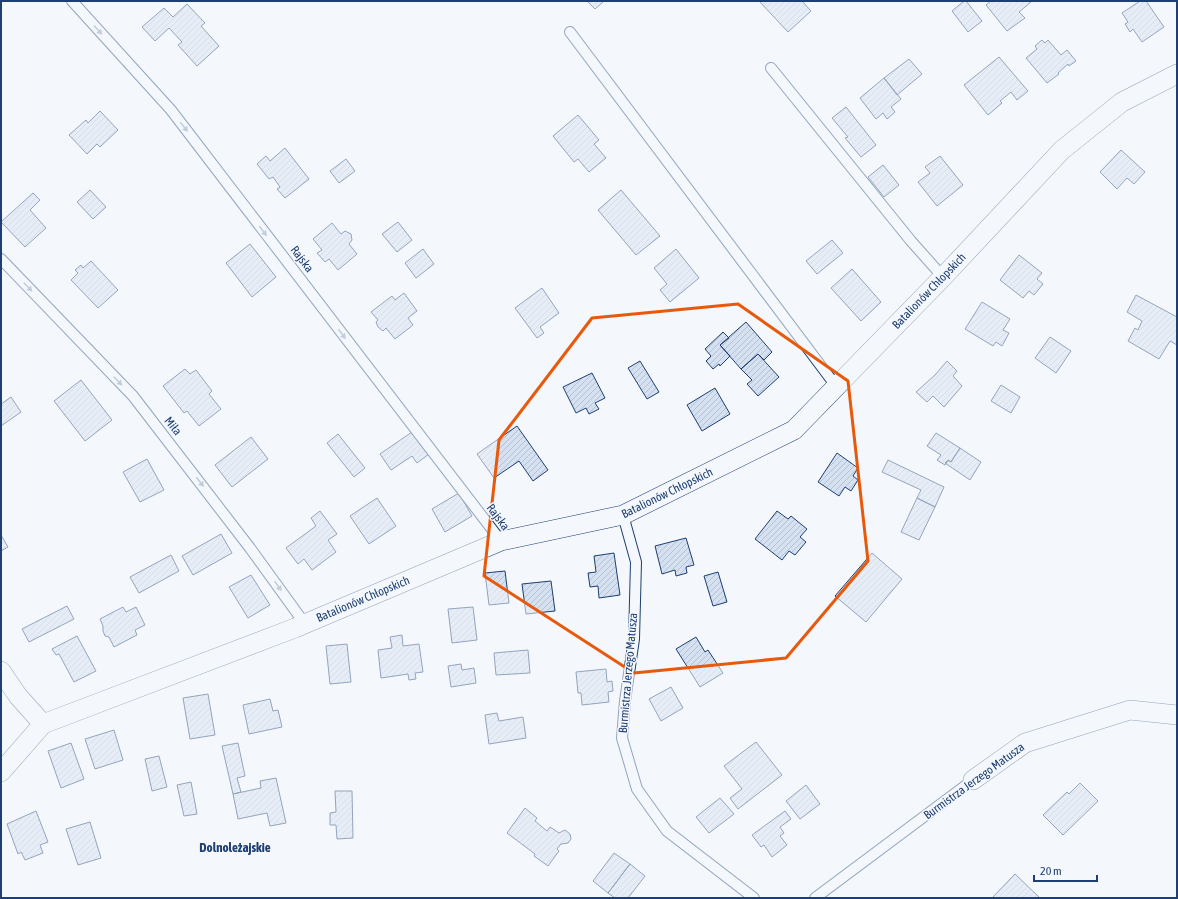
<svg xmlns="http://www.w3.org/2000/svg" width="1178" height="899" viewBox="0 0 1178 899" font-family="'Asap Condensed',sans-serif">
  <defs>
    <pattern id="building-hatch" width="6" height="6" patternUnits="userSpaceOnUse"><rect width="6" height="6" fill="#d5e0f0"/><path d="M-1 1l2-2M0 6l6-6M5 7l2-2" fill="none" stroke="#b6c1d1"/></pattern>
  </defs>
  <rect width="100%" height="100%" fill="#f4f7fb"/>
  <path fill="url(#building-hatch)" stroke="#1d3f73" d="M 587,1 L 604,1 L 595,9 Z
    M 759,1 L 802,1 L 811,11 L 788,32 Z
    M 964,1 L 966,1 L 982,21 L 968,32 L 952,11 Z
    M 991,1 L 1032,1 L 1019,12 L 1025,18 L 1007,31 L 986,5 Z
    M 1140,1 L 1146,1 L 1164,27 L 1142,42 L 1133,29 L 1130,32 L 1125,24 L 1128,22 L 1122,13 Z
    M 187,4 L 205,23 L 201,26 L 219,46 L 197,66 L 178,45 L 182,42 L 169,28 L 155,41 L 142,27 L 164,8 L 173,17 Z
    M 1042,40 L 1045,43 L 1048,40 L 1061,55 L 1067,50 L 1076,61 L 1069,66 L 1068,64 L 1058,73 L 1059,74 L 1047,83 L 1026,58 L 1037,49 L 1035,46 Z
    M 999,57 L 1028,91 L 1017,100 L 1011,92 L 1000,101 L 1002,103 L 988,115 L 964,85 Z
    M 909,59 L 922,74 L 897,95 L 884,78 Z
    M 884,78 L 901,99 L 891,107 L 895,112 L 887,119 L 883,113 L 876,119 L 860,98 Z
    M 846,107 L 876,145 L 861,157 L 845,138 L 848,137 L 832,118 Z
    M 100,111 L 118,130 L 100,147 L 97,144 L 87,154 L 69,135 L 86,120 L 88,123 Z
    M 578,115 L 599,140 L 594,144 L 606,158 L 589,172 L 578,159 L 574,162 L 553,136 Z
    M 285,148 L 309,179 L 285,198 L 277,189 L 280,187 L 273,177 L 269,179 L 257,164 L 266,156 L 270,161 Z
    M 1121,150 L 1145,172 L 1134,184 L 1127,178 L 1117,189 L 1100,172 Z
    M 940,156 L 963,185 L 937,206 L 918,182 L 930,173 L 925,167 Z
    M 346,159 L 355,171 L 339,183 L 330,171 Z
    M 883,165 L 899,185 L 884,197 L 868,177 Z
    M 90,190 L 106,207 L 93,219 L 77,202 Z
    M 621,190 L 660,236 L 636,255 L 598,210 Z
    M 33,193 L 40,200 L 30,210 L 46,228 L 25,247 L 1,222 Z
    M 398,222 L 412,240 L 397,252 L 382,234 Z
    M 332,223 L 341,234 L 345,231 L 351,234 L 352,240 L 349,244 L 357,254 L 338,270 L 329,259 L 325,262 L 317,253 L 322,250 L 313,239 Z
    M 832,240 L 843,253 L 817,274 L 806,261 Z
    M 250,244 L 276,277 L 252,297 L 226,263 Z
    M 423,249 L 434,264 L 416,278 L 405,263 Z
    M 676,249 L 699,278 L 670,302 L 660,290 L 667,284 L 654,268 Z
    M 1019,255 L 1042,273 L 1037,279 L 1043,284 L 1034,295 L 1029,291 L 1023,298 L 1000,280 Z
    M 91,261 L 118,290 L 98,308 L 71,280 L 78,273 L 75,270 L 81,265 L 83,268 Z
    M 852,269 L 881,302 L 861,321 L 831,288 Z
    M 542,288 L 559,313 L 540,327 L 544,333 L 537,338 L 515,308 Z
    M 404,293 L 417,311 L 408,318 L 413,325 L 395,339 L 386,328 L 383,331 L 378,327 L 376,322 L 378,320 L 371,312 L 392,296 L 395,300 Z
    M 1136,295 L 1177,317 L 1177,345 L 1170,341 L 1159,359 L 1128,341 L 1135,328 L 1138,330 L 1142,321 L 1127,312 Z
    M 982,302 L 1010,319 L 1003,330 L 1009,333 L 1002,346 L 996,342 L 993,346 L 965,329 Z
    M 746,322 L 772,352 L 764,360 L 758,354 L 741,369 L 720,345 Z
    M 723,332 L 729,338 L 720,345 L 730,356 L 720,366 L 719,364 L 713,369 L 706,361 L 711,356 L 705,349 Z
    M 1050,337 L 1071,351 L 1056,373 L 1035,358 Z
    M 758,354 L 779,377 L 758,396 L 747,384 L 752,380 L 741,369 Z
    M 640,361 L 659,392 L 647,399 L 628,368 Z
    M 947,361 L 957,371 L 953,376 L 962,386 L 944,407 L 933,396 L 927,402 L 916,392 L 935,375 Z
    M 185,369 L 190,374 L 196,370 L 212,391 L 209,394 L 221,409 L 199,426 L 187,411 L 184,413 L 163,386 Z
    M 592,373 L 605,398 L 595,403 L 599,409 L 589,414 L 586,408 L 576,413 L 563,387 Z
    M 81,380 L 112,420 L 85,441 L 54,401 Z
    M 1001,385 L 1020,397 L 1011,413 L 991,401 Z
    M 715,388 L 730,414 L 702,431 L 687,405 Z
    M 11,397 L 21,412 L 1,426 L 1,404 Z
    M 517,426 L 548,470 L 533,481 L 519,461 L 494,478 L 477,454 Z
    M 412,432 L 429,454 L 417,463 L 412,456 L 391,470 L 380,454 Z
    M 936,433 L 960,448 L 951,462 L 948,460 L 945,465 L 937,460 L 941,455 L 927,446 Z
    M 338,434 L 365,468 L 354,477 L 327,443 Z
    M 251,437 L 268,459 L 232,487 L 215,465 Z
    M 960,448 L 981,462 L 970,480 L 945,463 L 948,460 L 951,462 Z
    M 837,453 L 858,468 L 853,476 L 858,480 L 851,491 L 845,487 L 839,496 L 818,482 Z
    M 147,459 L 164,490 L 140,502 L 123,472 Z
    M 888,460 L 944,487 L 935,507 L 917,498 L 921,490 L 882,472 Z
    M 459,493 L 472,516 L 445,532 L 432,509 Z
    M 377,498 L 396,526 L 369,544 L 350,516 Z
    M 917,498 L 935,507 L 919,540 L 901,532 Z
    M 320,511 L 337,534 L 328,540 L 336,552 L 312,570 L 304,559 L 298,564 L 286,548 L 316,526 L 311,518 Z
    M 777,511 L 788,519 L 791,516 L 807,529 L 800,537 L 806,542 L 795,555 L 789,551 L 782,560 L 755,539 Z
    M 221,534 L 232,553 L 193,575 L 182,556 Z
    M 1,535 L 8,547 L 1,551 Z
    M 686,538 L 694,565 L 686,567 L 687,573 L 676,576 L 675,570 L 662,574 L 655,546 Z
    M 614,553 L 620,595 L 599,598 L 598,586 L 590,587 L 588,573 L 596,572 L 594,556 Z
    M 872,553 L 902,579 L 866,622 L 835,596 Z
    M 171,555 L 179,571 L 139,593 L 130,577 Z
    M 505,571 L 509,603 L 489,605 L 485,573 Z
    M 718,572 L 727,602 L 713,606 L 704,576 Z
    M 251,575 L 270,605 L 248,618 L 229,587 Z
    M 551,581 L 555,611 L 526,614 L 522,584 Z
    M 67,606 L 74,619 L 29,642 L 22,629 Z
    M 123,607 L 126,612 L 136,607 L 145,625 L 135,630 L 137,635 L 114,647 L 109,637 L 105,636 L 103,631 L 103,626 L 100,619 Z
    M 473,607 L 477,640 L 452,643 L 448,609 Z
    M 402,635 L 403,646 L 419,644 L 423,672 L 415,673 L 416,679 L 409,680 L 408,674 L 381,678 L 378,650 L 392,648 L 390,637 Z
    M 77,636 L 96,671 L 74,682 L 59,654 L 56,655 L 52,649 Z
    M 696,637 L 705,652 L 708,650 L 723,673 L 700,687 L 676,649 Z
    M 347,644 L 351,682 L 330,684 L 326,646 Z
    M 528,650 L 530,673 L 496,675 L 494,653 Z
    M 461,664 L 462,670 L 474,668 L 476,683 L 451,687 L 448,666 Z
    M 606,669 L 607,682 L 612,681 L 613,691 L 608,692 L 609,702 L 582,705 L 581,693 L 578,693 L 576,672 Z
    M 671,687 L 683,708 L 661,721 L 649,699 Z
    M 208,694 L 215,735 L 190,739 L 183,698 Z
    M 270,699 L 273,711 L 278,710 L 282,727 L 249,734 L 243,705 Z
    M 497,713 L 499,721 L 523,717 L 526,738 L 489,744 L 485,715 Z
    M 114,730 L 123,760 L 95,769 L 85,739 Z
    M 756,742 L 782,775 L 738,809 L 730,798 L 742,789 L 724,766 Z
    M 71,743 L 84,779 L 61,788 L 48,751 Z
    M 238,743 L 245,776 L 237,778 L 241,792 L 233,794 L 222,746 Z
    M 159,756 L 167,787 L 152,791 L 145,759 Z
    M 276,778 L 286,823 L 270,826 L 267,813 L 238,819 L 233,794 L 261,788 L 260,781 Z
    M 191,782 L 197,814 L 184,816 L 177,785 Z
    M 1080,783 L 1098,801 L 1063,835 L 1043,815 L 1067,792 L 1069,794 Z
    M 806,785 L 820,804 L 800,819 L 786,801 Z
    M 335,791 L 352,791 L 353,838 L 337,839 L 336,825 L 330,825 L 330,813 L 336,812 Z
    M 720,798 L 734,814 L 709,833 L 696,817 Z
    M 525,808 L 537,818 L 535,821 L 547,831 L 550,827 L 559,833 L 565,830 L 570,834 L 571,839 L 568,843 L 561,844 L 557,849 L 559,851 L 548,866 L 534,856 L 535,854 L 507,833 Z
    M 36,811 L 48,842 L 40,845 L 43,853 L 25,860 L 21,852 L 18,854 L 7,824 Z
    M 785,811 L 791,819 L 780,827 L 784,833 L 780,836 L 787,845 L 772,857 L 764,845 L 761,847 L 752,835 Z
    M 90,822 L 101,858 L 78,865 L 66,829 Z
    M 614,853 L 630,864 L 608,893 L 593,881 Z
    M 630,864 L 645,876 L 628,898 L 615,898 L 608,893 Z
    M 1015,874 L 1040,898 L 992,898 Z"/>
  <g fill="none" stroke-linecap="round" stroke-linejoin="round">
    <g stroke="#1d3f73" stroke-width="12">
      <path id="lane" d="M 72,1 L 171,110 L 501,541
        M 570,32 L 836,386
        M 771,68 L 911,241 L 943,277
        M 1,259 L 133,396 L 250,548 L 305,624
        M 623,515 L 636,562 L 634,639 L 625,701 L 622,738 L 637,789 L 667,831 L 754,898
        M 815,898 L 973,780"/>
    </g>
    <g stroke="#1d3f73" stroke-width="20">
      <path id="street" d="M 1,671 L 18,696 L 43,724
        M 1,772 L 43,724 L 295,628 L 501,541 L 623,515 L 794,430 L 943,277 L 1062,150 L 1122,102 L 1177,74
        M 973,780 L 1025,743 L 1130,710 L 1177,715"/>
    </g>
    <use href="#lane" stroke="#f4f7fb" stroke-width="10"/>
    <use href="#street" stroke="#f4f7fb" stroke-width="19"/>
  </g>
  <defs><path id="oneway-solid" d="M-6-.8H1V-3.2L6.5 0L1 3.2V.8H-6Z"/></defs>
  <g fill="#889bb7">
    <use href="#oneway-solid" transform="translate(98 30) rotate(48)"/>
    <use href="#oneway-solid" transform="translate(184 127) rotate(52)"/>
    <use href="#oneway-solid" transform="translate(263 231) rotate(53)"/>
    <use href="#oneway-solid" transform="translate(28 287) rotate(46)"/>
    <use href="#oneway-solid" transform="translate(342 334) rotate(53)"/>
    <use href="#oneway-solid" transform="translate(118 381) rotate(46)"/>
    <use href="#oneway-solid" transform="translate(200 482) rotate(52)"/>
    <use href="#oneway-solid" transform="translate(278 586) rotate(54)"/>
  </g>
  <path d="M0 0H1178V899H0ZM 738,304 L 848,381 L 868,561 L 786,658 L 634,673 L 484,576 L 499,440 L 592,318 Z" fill="#f4f7fb" fill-opacity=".55" fill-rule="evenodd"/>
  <path fill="none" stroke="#e8590c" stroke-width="3" stroke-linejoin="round" d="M 738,304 L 848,381 L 868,561 L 786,658 L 634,673 L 484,576 L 499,440 L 592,318 Z"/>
  <g text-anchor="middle" stroke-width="3" stroke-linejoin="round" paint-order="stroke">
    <g font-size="12" fill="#1d3f73" stroke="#f4f7fb">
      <text transform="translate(302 259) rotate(53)" y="4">Rajska</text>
      <text transform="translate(929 291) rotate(-46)" y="4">Batalionów Chłopskich</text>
      <text transform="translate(173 426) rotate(52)" y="4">Miła</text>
      <text transform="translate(667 493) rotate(-26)" y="4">Batalionów Chłopskich</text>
      <text transform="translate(498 517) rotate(53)" y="4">Rajska</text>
      <text transform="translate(363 599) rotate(-23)" y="4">Batalionów Chłopskich</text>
      <text transform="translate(628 673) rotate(-85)" y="4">Burmistrza Jerzego Matusza</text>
      <text transform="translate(974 781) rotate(-36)" y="4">Burmistrza Jerzego Matusza</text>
    </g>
    <g font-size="13" font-weight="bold" fill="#1d3f73" stroke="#f4f7fb">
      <text x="235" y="852">Dolnoleżajskie</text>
    </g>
  </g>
  <rect width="1178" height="899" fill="none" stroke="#1d3f73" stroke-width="4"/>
  <path d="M1034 875v6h63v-6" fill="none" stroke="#1d3f73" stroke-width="2"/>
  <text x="1040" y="875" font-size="12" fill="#1d3f73" stroke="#f4f7fb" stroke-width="3" paint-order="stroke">20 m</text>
</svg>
